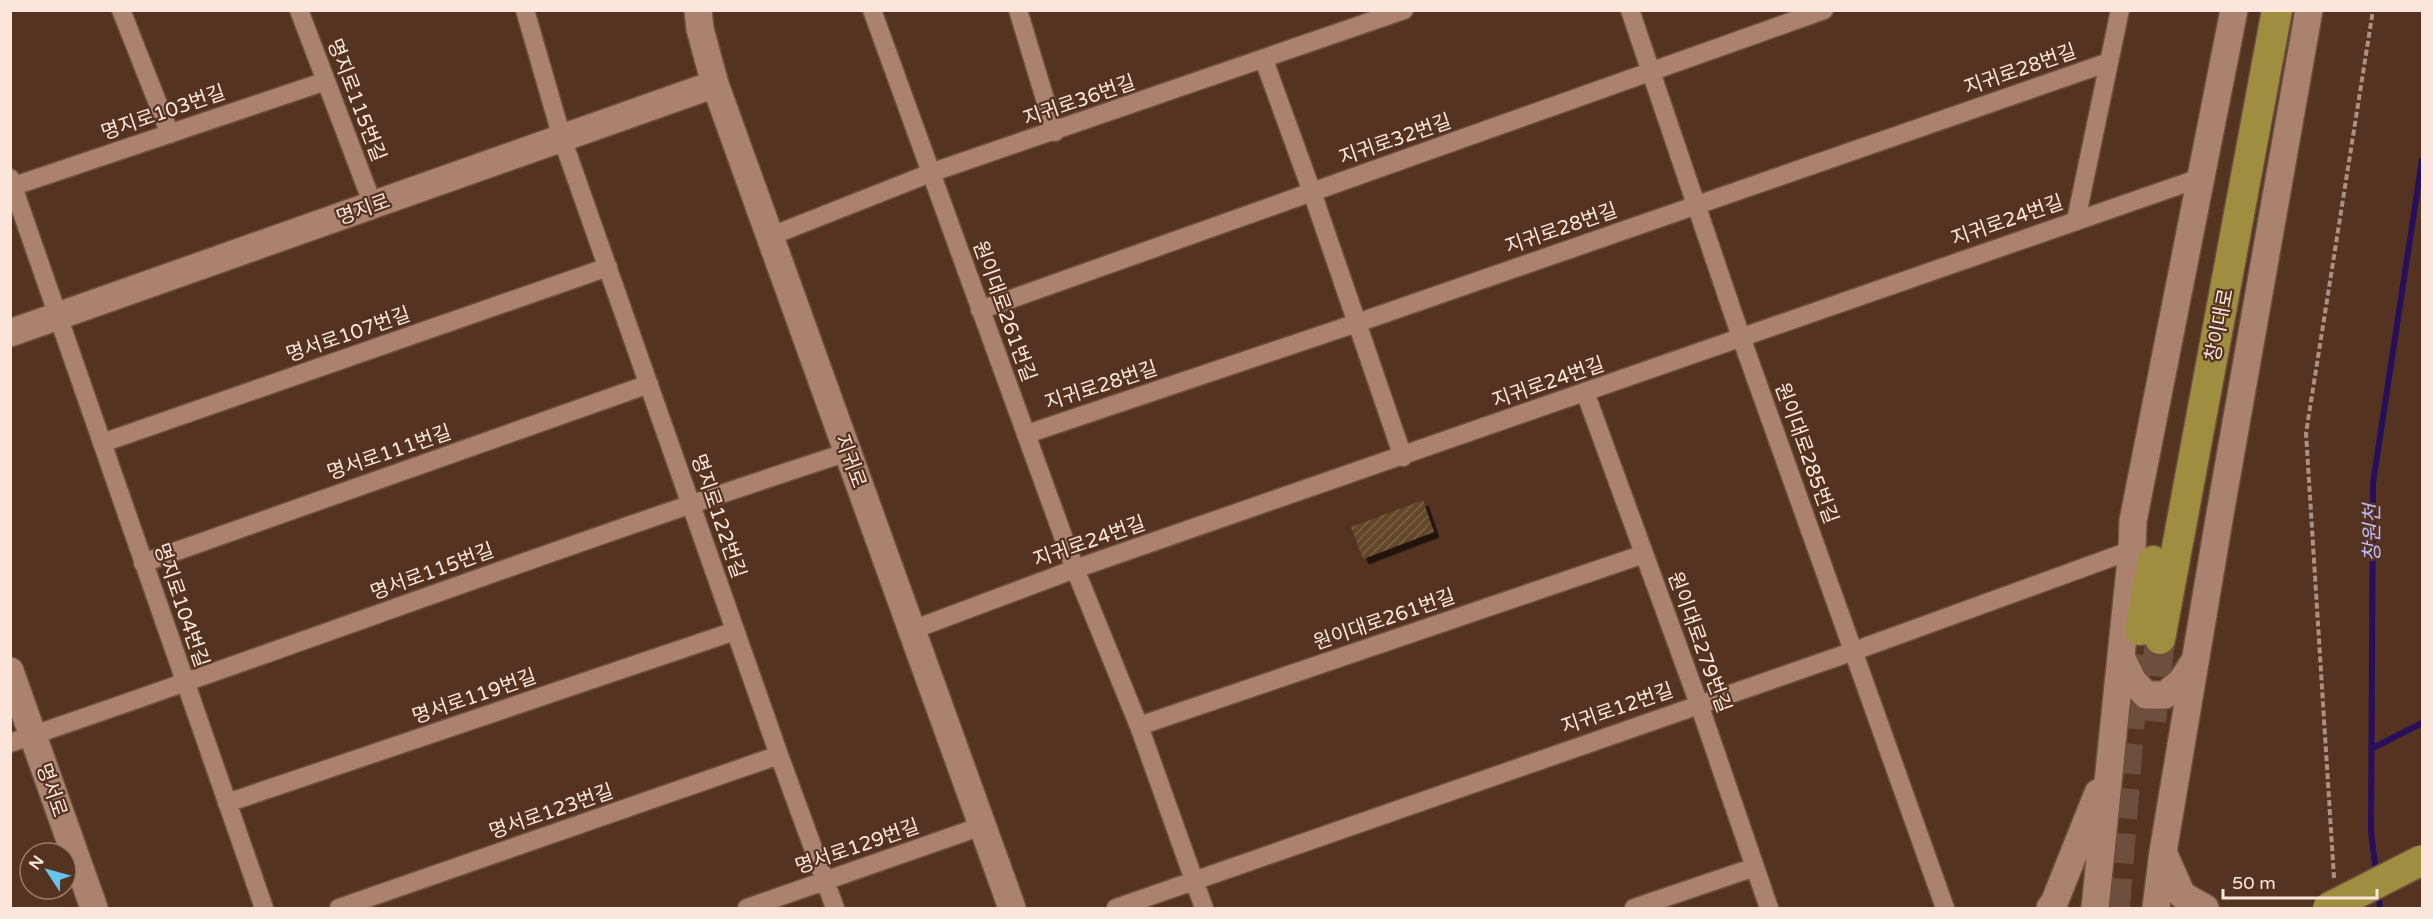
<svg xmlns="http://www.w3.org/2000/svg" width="2433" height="919" viewBox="0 0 2433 919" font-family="'Varela Round','Noto Sans KR',sans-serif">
  <defs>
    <pattern id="building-hatch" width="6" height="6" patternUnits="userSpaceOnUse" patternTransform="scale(1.5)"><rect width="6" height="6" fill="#624729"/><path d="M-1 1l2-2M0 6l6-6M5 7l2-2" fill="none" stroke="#796247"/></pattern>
    <filter id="shadow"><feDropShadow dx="5.5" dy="5.5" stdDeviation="0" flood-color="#0009"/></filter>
  </defs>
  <rect width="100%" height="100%" fill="#553321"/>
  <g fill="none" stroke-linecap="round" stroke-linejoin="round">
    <path stroke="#270f5e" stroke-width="6" d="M 2371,749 L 2422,723
      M 2376,873 L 2371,831 L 2373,483 L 2422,160
      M 2378,892 L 2380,908"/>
  </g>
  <path fill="url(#building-hatch)" filter="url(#shadow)" d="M 1423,500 L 1434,532 L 1363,559 L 1351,527 Z"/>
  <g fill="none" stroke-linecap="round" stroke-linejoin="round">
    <path stroke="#6e4e3d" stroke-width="30" stroke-dasharray="30 15" stroke-linecap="butt" d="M 2151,721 L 2160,639
      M 2115,908 L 2133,681 L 2140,630"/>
    <g stroke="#6c4f3f" stroke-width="21">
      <path id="street" d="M 121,10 L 170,134
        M 299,10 L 373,205
        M 525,10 L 562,138 L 779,755 L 835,908
        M 872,10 L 1075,569 L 1139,726 L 1204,908
        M 1018,10 L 1055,132
        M 1630,10 L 1741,337 L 1945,908
        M 1264,60 L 1312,192 L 1403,457
        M 10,178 L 264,908
        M 14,186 L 326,81
        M 2076,220 L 2120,10
        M 771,236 L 933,172 L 1404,10
        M 980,310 L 1824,10
        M 1585,392 L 1699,704 L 1769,908
        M 1027,434 L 1357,323 L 2109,62
        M 102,443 L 608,267
        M 143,563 L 649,384
        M 912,630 L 1075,569 L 2200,178
        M 1139,726 L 1644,554
        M 10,743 C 290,648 567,543 848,452
        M 227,803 L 735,631
        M 339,908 L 779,755
        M 747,908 L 982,826
        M 1116,908 L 1854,651 L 2132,550
        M 1634,908 L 1755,867"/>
    </g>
    <g stroke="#6c4f3f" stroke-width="30">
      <path id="secondary" d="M 698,10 L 700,29 L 715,84 L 1012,908
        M 10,333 L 715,84
        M 2121,657 L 2133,681 L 2146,695 L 2165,695 L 2181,682 L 2194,662
        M 10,671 L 94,908
        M 2163,852 L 2182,895 L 2205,908
        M 2050,908 L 2054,903 L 2098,793
        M 2095,908 L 2132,550 L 2133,521 L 2234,10
        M 2156,908 L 2163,852 L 2220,514 L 2309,10"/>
    </g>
    <g stroke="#6c4f3f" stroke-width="33">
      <path id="primary" d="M 2140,630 L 2153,561
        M 2160,639 L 2277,10"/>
    </g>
    <path stroke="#ac9182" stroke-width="4" stroke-dasharray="6 3" stroke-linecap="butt" d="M 2334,878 L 2306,433 L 2373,10"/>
    <use href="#street" stroke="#aa826e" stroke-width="18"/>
    <use href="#secondary" stroke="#aa826e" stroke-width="27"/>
    <use href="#primary" stroke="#9f8d40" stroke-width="30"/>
    <g stroke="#6c4f3f" stroke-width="33" stroke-linecap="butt">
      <path id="primary-bridge" d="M 2328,908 L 2422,860"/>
    </g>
    <use href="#primary-bridge" stroke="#9f8d40" stroke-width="30"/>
  </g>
  <g text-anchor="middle" stroke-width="4.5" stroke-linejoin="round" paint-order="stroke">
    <g font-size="20" fill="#fce6db" stroke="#553321">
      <text transform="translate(2020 69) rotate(-19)" y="7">지귀로28번길</text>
      <text transform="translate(357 100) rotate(69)" y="7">명지로115번길</text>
      <text transform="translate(1079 100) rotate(-19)" y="7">지귀로36번길</text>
      <text transform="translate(163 112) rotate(-19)" y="7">명지로103번길</text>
      <text transform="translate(1395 139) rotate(-19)" y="7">지귀로32번길</text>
      <text transform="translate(363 209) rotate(-20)" y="7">명지로</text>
      <text transform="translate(2007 220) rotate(-19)" y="7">지귀로24번길</text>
      <text transform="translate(1561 228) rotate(-19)" y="7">지귀로28번길</text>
      <text transform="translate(1005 311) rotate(70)" y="7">원이대로261번길</text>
      <text transform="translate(2219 325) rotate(-79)" y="7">창이대로</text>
      <text transform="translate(348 334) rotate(-19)" y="7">명서로107번길</text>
      <text transform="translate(1548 382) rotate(-19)" y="7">지귀로24번길</text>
      <text transform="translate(1101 385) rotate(-18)" y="7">지귀로28번길</text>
      <text transform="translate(389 452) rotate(-19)" y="7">명서로111번길</text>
      <text transform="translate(1807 453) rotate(70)" y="7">원이대로285번길</text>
      <text transform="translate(851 461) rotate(70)" y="7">지귀로</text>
      <text transform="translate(719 516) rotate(71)" y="7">명지로122번길</text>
      <text transform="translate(1089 541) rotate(-19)" y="7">지귀로24번길</text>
      <text transform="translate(432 571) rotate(-20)" y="7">명서로115번길</text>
      <text transform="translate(182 605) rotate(71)" y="7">명지로104번길</text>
      <text transform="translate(1384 619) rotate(-19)" y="7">원이대로261번길</text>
      <text transform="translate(1700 642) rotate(70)" y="7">원이대로279번길</text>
      <text transform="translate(474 696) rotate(-19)" y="7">명서로119번길</text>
      <text transform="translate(1617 708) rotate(-19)" y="7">지귀로12번길</text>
      <text transform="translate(52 790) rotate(71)" y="7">명서로</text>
      <text transform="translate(551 811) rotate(-19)" y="7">명서로123번길</text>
      <text transform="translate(857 846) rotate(-19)" y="7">명서로129번길</text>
    </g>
    <g font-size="21" font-style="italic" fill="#bdb8fb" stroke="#553321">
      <text transform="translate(2372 533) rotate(-90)" y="7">창원천</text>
    </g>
  </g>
  <rect width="2433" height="919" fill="none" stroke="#fce6db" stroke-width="24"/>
  <g transform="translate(48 871) rotate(306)"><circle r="28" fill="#553321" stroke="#987b6b" stroke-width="1.5"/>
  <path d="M0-4.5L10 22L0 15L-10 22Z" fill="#64c5ee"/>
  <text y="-9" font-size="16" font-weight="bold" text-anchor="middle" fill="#fce6db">N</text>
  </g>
  <path d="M2223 889v9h154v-9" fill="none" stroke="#fce6db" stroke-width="3"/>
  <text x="2232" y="889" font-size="18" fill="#fce6db" stroke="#553321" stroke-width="4.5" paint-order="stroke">50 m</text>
</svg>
